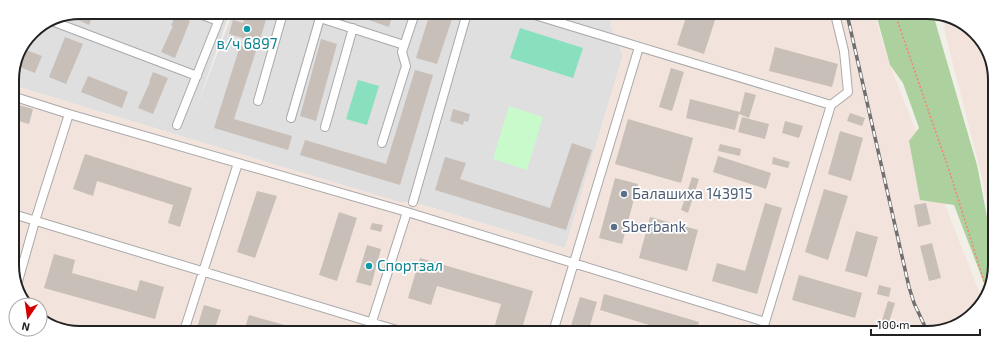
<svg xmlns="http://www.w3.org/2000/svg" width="1007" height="345" viewBox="0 0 1007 345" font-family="'Exo 2',sans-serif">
  <rect width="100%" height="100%" fill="#f2efe9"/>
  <path fill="#e0dfdf" d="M 80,12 L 230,12 L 196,109 L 233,12 L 613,13 L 610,24 L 623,55 L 565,248 L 413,202 L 399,202 L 12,85 L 12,76 L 32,32 L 54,17 Z"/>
  <path fill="#f3e3dd" d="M 613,13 L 874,14 L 890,65 L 982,299 L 968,319 L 931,333 L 62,331 L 40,317 L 40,305 L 27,305 L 13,278 L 12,85 L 399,202 L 413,202 L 565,248 L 623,55 L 610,24 Z
    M 944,14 L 978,35 L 994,67 L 993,234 L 983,181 L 945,33 Z"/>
  <path fill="#add19e" d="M 876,14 L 933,14 L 977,165 L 993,248 L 993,283 L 987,291 L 954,205 L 920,200 L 909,141 L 919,128 L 903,83 L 890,65 Z"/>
  <path fill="#c8facc" d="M 509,106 L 543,117 L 527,170 L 493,159 Z"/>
  <path fill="#88e0be" d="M 520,28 L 583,48 L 573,78 L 510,58 Z
    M 358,80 L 379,86 L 367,125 L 346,119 Z"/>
  <path fill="#c7bfb8" d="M 94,12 L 89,25 L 74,18 L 76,13 Z
    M 246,12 L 268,13 L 259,43 L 229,34 L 233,20 L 243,23 Z
    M 348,13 L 393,13 L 389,27 Z
    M 430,13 L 454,13 L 437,64 L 416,58 Z
    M 687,14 L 717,14 L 704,54 L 677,45 Z
    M 175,16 L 190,21 L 175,58 L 161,52 L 173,26 L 171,26 Z
    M 65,37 L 83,44 L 66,84 L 49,77 Z
    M 321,39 L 337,44 L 316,121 L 300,116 Z
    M 240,46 L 256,51 L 234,119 L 292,136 L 288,150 L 214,128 Z
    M 775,47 L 838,64 L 832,87 L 769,71 Z
    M 24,49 L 42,56 L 35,73 L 17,66 Z
    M 671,68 L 684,72 L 672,111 L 659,107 Z
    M 415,70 L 433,75 L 400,185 L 300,155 L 305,140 L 386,164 Z
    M 153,72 L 168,78 L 153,114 L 138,108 L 150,82 L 149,82 Z
    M 88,76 L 128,92 L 122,108 L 81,92 Z
    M 745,92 L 756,95 L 749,118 L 739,114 L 735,130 L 686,118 L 690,99 L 740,112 Z
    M 12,103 L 33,109 L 29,124 L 12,119 Z
    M 453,109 L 470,114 L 468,122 L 464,121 L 463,125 L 450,121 Z
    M 850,113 L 865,118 L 862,126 L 847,121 Z
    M 742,117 L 769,124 L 765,139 L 738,132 Z
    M 628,119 L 693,138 L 681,183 L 615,164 Z
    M 785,121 L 803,126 L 799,138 L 782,133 Z
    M 840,131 L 863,138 L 851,181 L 828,174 Z
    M 572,143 L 592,150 L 566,230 L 435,190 L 445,157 L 466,163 L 460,179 L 550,208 Z
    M 720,144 L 741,149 L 740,156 L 718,151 Z
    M 85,154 L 192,188 L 180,227 L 168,223 L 173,205 L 97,181 L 93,196 L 73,189 Z
    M 718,156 L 771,173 L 766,189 L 713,172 Z
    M 773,157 L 790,162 L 788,168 L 772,164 Z
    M 692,177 L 699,179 L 688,213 L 681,210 Z
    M 615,178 L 638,184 L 622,244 L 599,238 Z
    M 824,189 L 848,196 L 828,260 L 805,252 Z
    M 257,191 L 277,196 L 255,258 L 237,252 Z
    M 765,203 L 782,208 L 757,294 L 712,281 L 717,263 L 745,271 Z
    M 926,203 L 931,224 L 918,227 L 914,205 Z
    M 339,212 L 357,218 L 337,281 L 319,275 Z
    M 650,217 L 698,230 L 687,271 L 639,258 Z
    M 372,223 L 383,225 L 381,232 L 370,229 Z
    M 856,231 L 878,237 L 867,277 L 845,271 Z
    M 932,243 L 941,278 L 929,281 L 920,246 Z
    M 367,245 L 381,249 L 371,286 L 356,282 Z
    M 54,254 L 75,260 L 72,273 L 137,291 L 140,280 L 164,287 L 155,319 L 44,288 Z
    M 420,258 L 533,291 L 521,332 L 495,325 L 501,304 L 437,286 L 431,305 L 408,298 Z
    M 799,275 L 862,293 L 855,318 L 792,300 Z
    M 879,285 L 891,288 L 889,297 L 877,294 Z
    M 604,294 L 699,322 L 696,332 L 672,332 L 600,310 Z
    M 580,297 L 597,302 L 588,332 L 569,332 Z
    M 888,301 L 895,303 L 886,332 L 879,330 Z
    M 204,305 L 221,310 L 214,331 L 196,331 Z
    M 974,311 L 968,319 L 967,312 Z
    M 249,315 L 306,331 L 244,331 Z
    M 715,328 L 727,332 L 714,332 Z"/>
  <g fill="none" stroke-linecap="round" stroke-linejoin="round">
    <g stroke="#a9a9a9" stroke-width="10">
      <path id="minor" d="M 195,12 L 218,21
        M 528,13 L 831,105 L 762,332
        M 318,14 L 320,18 L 404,45
        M 49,20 L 197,76
        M 12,96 L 69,114 L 407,212 L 765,322
        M 258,101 L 283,13
        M 831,105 L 848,92 L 844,51 L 835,14
        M 291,118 L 320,18
        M 177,125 L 222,12
        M 325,127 L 353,28
        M 382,143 L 406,66 L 402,52 L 415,13
        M 413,202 L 467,13
        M 13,214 L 400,331
        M 17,285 L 35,221 L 69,114
        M 184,331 L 238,163
        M 369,331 L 407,212
        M 553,332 L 639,47"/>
    </g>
    <path stroke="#fa8072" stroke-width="1.5" stroke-dasharray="2 2" stroke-linecap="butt" d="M 895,14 L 950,173 L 987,291"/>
    <use href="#minor" stroke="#fff" stroke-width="8"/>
    <g stroke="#707070" stroke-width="3.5">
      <path id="rail" d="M 847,14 L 909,287 L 914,303 L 928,333"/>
    </g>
    <use href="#rail" stroke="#fff" stroke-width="2" stroke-dasharray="6" stroke-linecap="butt"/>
  </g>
  <g fill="#0f9aa8" stroke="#fff" stroke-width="1.5">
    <circle cx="247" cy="29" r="4"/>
    <circle cx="369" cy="266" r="4"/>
  </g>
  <g fill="#5c6f8a" stroke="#fff" stroke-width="1.5">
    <circle cx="624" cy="194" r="4"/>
    <circle cx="614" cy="227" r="4"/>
  </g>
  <g text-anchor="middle" stroke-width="3.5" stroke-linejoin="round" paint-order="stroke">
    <g font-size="15" fill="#0d838f" stroke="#fff">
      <text x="247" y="49">в/ч 6897</text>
      <text x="377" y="271" text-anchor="start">Спортзал</text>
    </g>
    <g font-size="15" fill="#4e5e75" stroke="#fff" text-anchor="start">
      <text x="632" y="199">Балашиха 143915</text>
      <text x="622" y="232">Sberbank</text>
    </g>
  </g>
  <path d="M0 0H1007V345H0ZM80 19H927A61 61 0 0 1 988 80V265A61 61 0 0 1 927 326H80A61 61 0 0 1 19 265V80A61 61 0 0 1 80 19Z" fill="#fff" fill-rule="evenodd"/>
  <path fill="none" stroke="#222" stroke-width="2" d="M80 19H927A61 61 0 0 1 988 80V265A61 61 0 0 1 927 326H80A61 61 0 0 1 19 265V80A61 61 0 0 1 80 19Z"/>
  <g transform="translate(28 317) rotate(193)"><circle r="19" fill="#ffffff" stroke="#a7a7a7"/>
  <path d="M0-3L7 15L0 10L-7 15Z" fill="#d40000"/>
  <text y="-6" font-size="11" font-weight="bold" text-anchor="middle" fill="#222222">N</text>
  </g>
  <path d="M871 329v6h109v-6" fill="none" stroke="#222222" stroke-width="2"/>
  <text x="877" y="329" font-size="12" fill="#222222" stroke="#ffffff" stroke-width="3" paint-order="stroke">100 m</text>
</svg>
